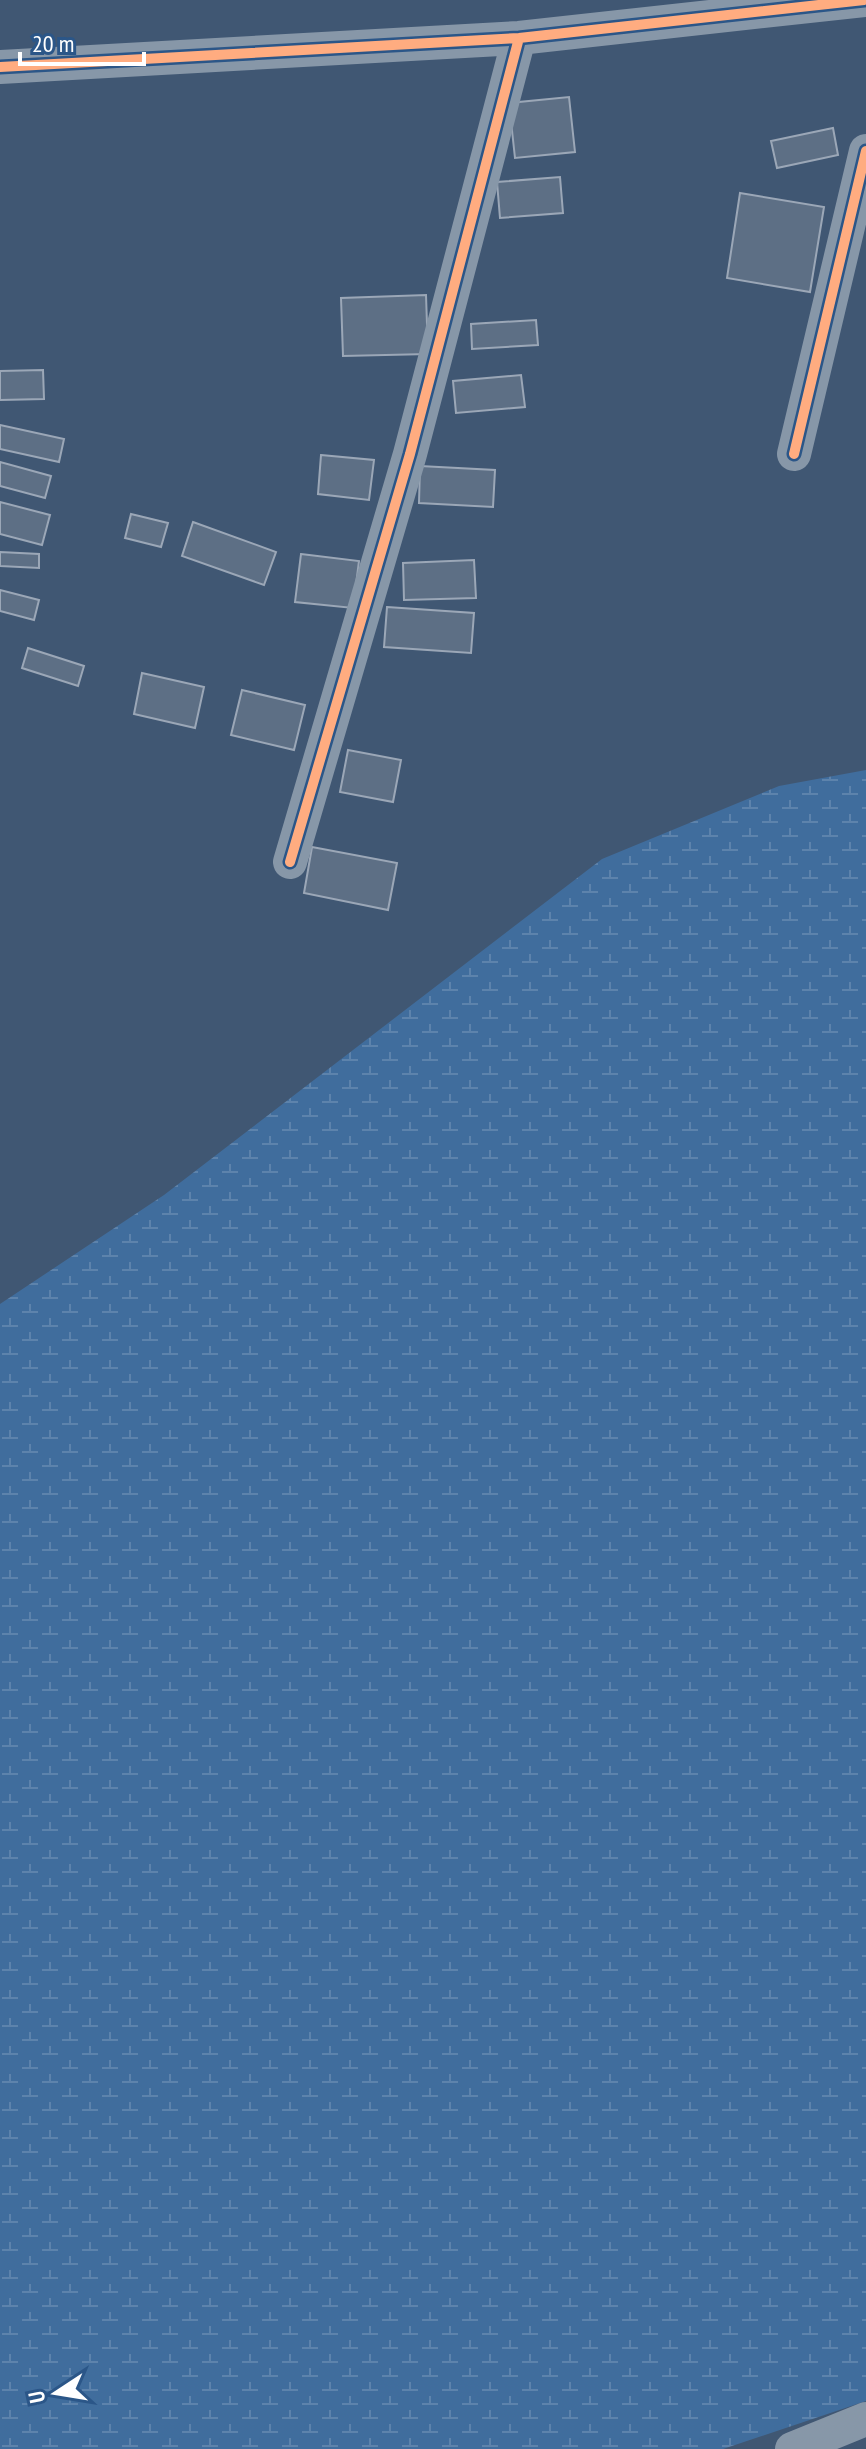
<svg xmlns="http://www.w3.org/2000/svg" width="866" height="2449" viewBox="0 0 866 2449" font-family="'PT Sans Narrow',sans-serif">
  <defs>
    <pattern id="wetland-marsh" width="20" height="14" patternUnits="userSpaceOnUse" patternTransform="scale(2)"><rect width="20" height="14" fill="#406d9d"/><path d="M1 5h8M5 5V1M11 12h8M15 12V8" fill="none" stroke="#5d83ac"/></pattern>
  </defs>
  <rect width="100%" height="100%" fill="#405773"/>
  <path fill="url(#wetland-marsh)" d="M 866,770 L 866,2401 L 723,2449 L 0,2449 L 0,1304 L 164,1195 L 602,859 L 779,786 Z"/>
  <path fill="#5d6f85" stroke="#9ba7b7" stroke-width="2" d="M 569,97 L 575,152 L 515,158 L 509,103 Z
    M 833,128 L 838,155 L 777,168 L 771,141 Z
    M 560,177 L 563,213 L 500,218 L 497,182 Z
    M 740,193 L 824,207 L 810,292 L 727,278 Z
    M 426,295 L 428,354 L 343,356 L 341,298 Z
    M 536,320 L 538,345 L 472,349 L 471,324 Z
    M 43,370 L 44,399 L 0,400 L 0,371 Z
    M 521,375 L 525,407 L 456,413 L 453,381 Z
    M 0,425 L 64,439 L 59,462 L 0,449 Z
    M 321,455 L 374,460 L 369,500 L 318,494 Z
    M 0,462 L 51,476 L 45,498 L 0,486 Z
    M 420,466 L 495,470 L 493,507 L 419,503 Z
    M 0,502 L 50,515 L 42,545 L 0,534 Z
    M 131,514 L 168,523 L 161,547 L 125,538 Z
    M 193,522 L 276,552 L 264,585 L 182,556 Z
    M 0,552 L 39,554 L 39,568 L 0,566 Z
    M 301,554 L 359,561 L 353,608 L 295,602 Z
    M 474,560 L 476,598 L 404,600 L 403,563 Z
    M 0,590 L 39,600 L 34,620 L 0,611 Z
    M 387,607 L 474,613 L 471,653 L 384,647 Z
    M 28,648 L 84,666 L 78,686 L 22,668 Z
    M 142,673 L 204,687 L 195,728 L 134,714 Z
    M 242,690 L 305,705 L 294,750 L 231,735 Z
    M 348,750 L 401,760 L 393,802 L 340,792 Z
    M 312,847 L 397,863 L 388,910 L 304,893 Z"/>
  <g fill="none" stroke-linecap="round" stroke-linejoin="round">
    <path stroke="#8797a8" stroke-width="34" d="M 0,67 L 519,38 L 864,0
      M 794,454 L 866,151
      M 290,862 L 410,454 L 519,38
      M 792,2449 L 866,2419"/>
    <g stroke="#2b5688" stroke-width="15">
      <path id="cycleway" d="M 0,67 L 519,38 L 864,0
        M 794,454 L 866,151
        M 290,862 L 410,454 L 519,38"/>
    </g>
    <use href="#cycleway" stroke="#ffac80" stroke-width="10"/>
  </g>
  <g transform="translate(56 2393) rotate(258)" stroke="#2b5688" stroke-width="6" paint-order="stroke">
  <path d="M0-6L14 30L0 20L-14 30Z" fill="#ffffff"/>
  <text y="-12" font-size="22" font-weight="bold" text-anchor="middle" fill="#ffffff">U</text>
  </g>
  <path d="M20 52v12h124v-12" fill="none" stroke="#ffffff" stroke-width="4"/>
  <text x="32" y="52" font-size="24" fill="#ffffff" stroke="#2b5688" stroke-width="6" paint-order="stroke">20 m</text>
</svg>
